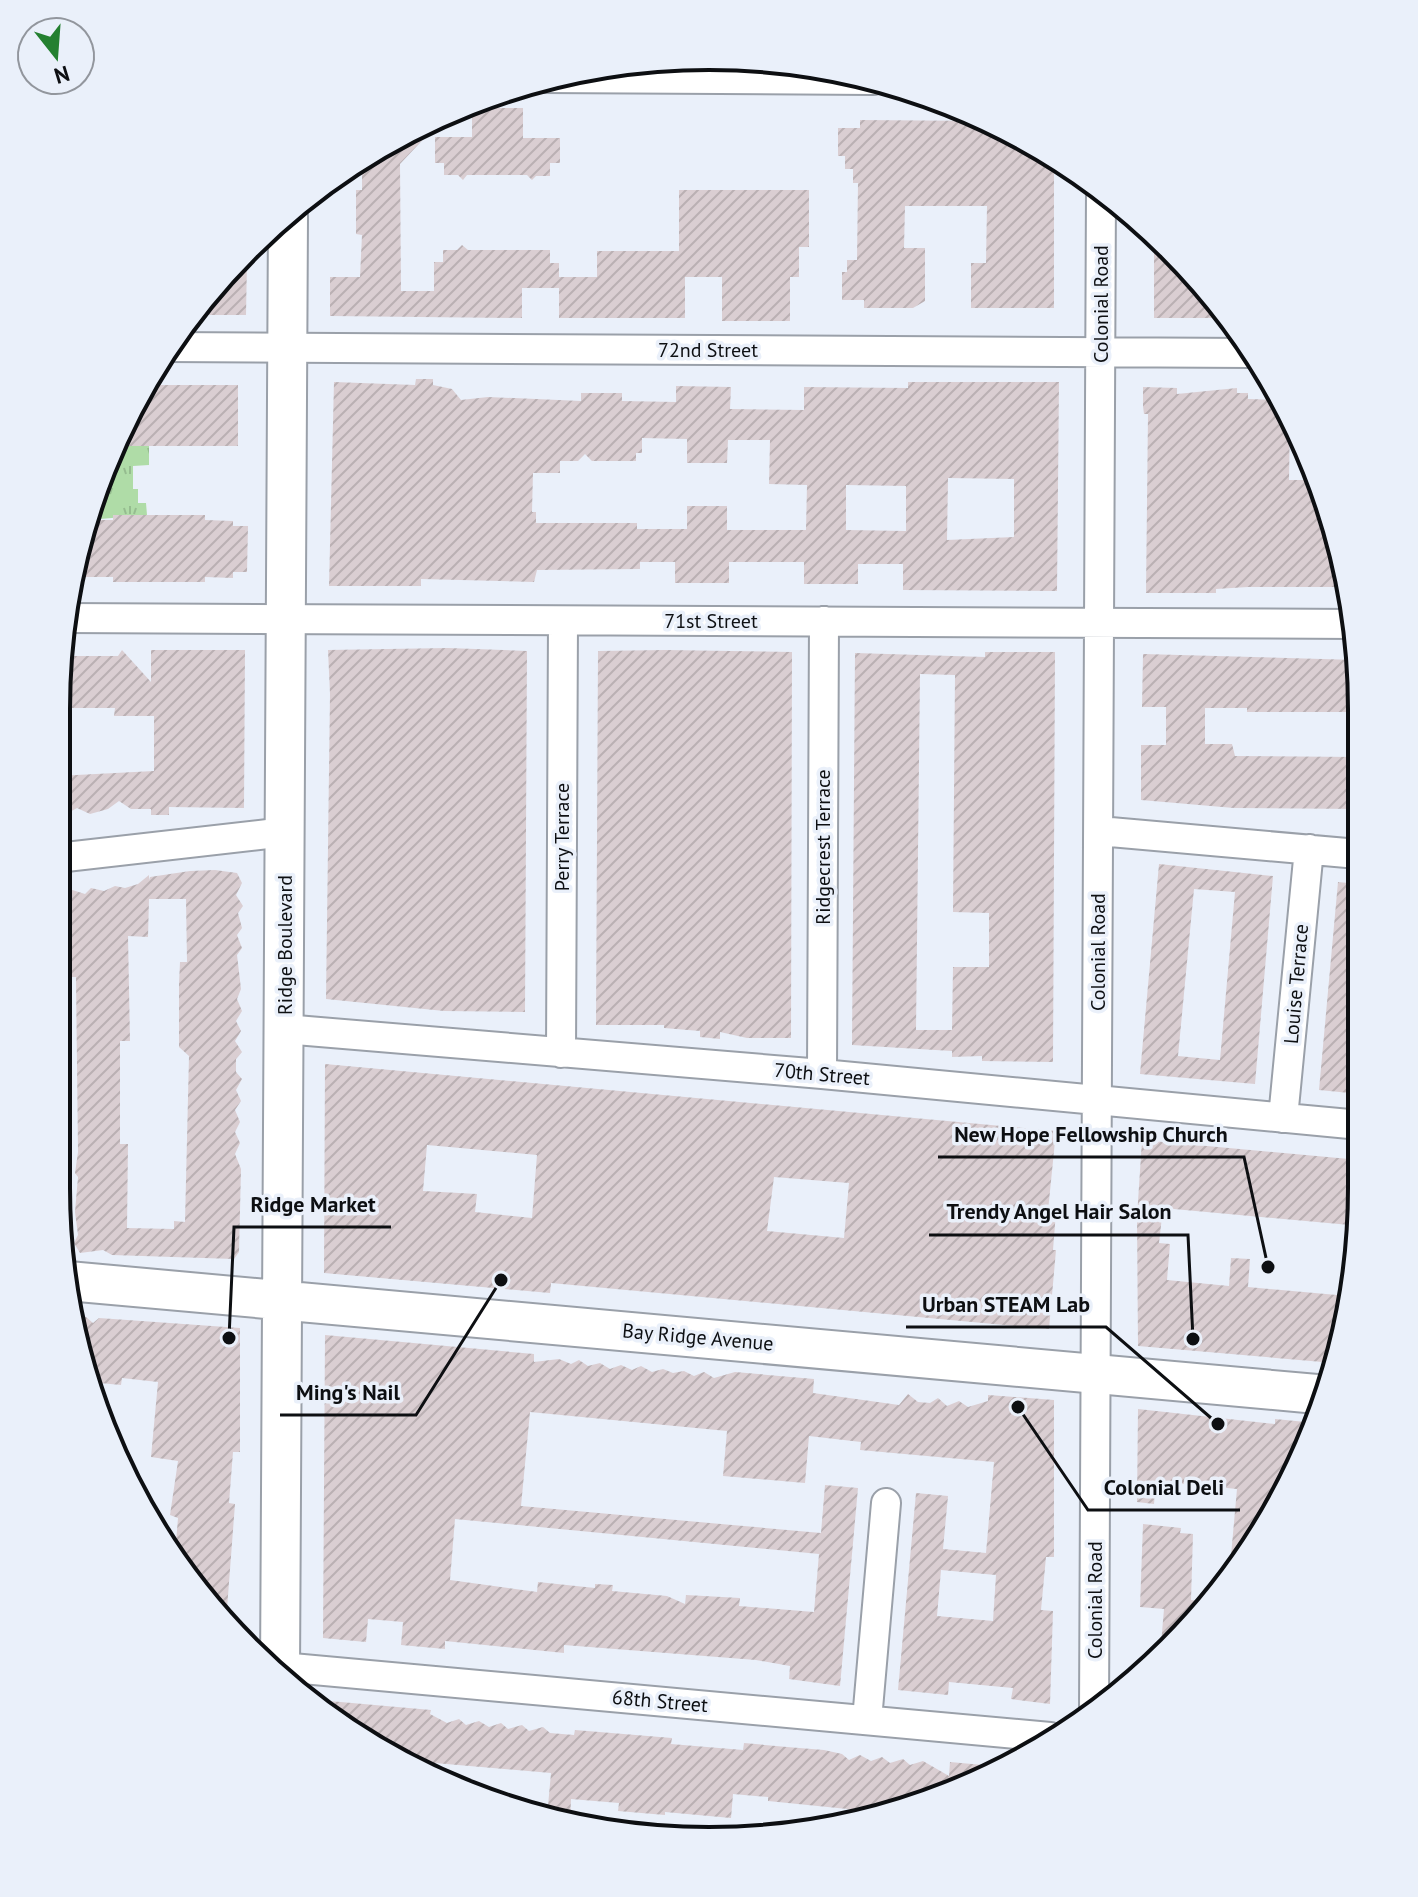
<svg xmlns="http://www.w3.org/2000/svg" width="1418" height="1897" viewBox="0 0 1418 1897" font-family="'PT Sans',sans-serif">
  <defs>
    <pattern id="park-tufts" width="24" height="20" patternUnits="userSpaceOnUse" patternTransform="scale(2)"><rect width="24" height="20" fill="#afdca7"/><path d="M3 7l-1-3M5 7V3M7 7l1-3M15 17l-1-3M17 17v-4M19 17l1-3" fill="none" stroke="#95bc8f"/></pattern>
    <pattern id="building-hatch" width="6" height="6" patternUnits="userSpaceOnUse" patternTransform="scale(2)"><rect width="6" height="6" fill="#daced2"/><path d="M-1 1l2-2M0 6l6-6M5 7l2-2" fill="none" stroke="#bab0b3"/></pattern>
  </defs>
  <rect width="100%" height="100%" fill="#eaf0fa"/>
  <path fill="url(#park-tufts)" d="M 121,446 L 149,446 L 149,465 L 133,466 L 133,489 L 138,489 L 138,503 L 146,503 L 147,515 L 88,520 Z"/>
  <path fill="url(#building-hatch)" fill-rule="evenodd" d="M 472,108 L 523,108 L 523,138 L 560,138 L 560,163 L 550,163 L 550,176 L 536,176 L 532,180 L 527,175 L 467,175 L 463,180 L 458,175 L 444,175 L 444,163 L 435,163 L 435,137 L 472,137 Z
    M 448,113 L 400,164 L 401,291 L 434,291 L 434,262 L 443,262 L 443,250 L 457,250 L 462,245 L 468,250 L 550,250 L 550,263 L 559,263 L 559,277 L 597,277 L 597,251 L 679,251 L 679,190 L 809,190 L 809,247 L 799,247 L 799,277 L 790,277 L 790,321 L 722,321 L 722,277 L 685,277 L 685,318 L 559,318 L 559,288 L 522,288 L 522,318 L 330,316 L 330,277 L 360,277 L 362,235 L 356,234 L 356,190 L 362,190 L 362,160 L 421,123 Z
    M 860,120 L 987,121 L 1036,144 L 1054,157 L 1054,308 L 971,308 L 971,263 L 986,263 L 987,206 L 905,206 L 904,248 L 925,248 L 925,301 L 913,308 L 864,308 L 864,300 L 842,300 L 842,272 L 847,272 L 847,260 L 857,260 L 858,183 L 853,183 L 853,169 L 845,169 L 845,156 L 838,156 L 838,128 L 860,128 Z
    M 1154,234 L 1217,301 L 1217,318 L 1154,318 Z
    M 247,260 L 246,315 L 195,315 L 211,299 Z
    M 416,379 L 433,379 L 433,385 L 452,389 L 461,400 L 488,397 L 581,401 L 581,393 L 622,393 L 622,401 L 676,402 L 676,386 L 731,387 L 730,409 L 804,410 L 804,387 L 908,388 L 908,382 L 1059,382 L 1057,591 L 903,590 L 903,564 L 858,564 L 858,584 L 804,584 L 804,562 L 729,562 L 729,583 L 675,583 L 675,562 L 640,562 L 640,569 L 537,570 L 534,582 L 421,579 L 421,586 L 329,586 L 334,382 L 415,385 ZM 642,438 L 687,439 L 687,463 L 727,463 L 728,440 L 770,440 L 769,484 L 807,485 L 806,530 L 727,530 L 727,506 L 687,506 L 687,529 L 637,529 L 637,523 L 536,523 L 536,512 L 532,512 L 533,473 L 560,473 L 560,461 L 578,461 L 585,454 L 592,461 L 636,461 L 636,453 L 642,453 ZM 948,478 L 1014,479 L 1014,537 L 947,540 ZM 846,485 L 906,486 L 906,531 L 846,530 Z
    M 149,385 L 238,385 L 238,446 L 121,446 Z
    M 1143,387 L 1177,388 L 1177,394 L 1237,388 L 1237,393 L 1248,393 L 1248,399 L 1278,400 L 1290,420 L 1289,480 L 1318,480 L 1347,587 L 1248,587 L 1216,589 L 1216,593 L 1146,593 L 1148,414 L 1144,414 L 1143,406 Z
    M 113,515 L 205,515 L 205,520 L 233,521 L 233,526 L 248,526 L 247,572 L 233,572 L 233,578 L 205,577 L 205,582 L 113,582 L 113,577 L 84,577 L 84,571 L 73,571 L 78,540 L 88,520 L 113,520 Z
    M 448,648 L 527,651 L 525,1012 L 444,1011 L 326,999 L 330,694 L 328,650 Z
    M 122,650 L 151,682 L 151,650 L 245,650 L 244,808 L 169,807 L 169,815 L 151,815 L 151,809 L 131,809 L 119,801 L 108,809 L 90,814 L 77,808 L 57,819 L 57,776 L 154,771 L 154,716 L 114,716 L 115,708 L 57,708 L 59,656 L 118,656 Z
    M 665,650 L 792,652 L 791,1038 L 747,1038 L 720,1032 L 720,1039 L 700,1037 L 700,1031 L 664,1028 L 664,1025 L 596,1025 L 598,651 Z
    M 985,652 L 1055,652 L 1053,1062 L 982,1061 L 982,1056 L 952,1057 L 952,1051 L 852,1045 L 855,653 L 985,657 ZM 920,674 L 955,675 L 953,912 L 989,913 L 989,967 L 953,967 L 952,1030 L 916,1030 Z
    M 1143,654 L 1357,660 L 1354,712 L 1247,712 L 1247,708 L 1205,708 L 1205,744 L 1232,744 L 1235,756 L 1356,757 L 1358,809 L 1234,808 L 1141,800 L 1141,745 L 1166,745 L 1166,707 L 1142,707 Z
    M 1159,864 L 1273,876 L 1255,1084 L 1140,1074 ZM 1194,889 L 1235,892 L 1220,1060 L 1178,1056 Z
    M 215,870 L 237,873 L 242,883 L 236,895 L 243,906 L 238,913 L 242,928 L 237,935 L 242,948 L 237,955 L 241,989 L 237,999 L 242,1011 L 236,1021 L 241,1031 L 235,1041 L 242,1052 L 236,1059 L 236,1072 L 242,1079 L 236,1090 L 241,1101 L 235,1110 L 240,1122 L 235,1132 L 240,1143 L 235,1154 L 241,1169 L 239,1252 L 234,1259 L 112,1255 L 103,1250 L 80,1253 L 74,1243 L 78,1235 L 75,1212 L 78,1177 L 75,1173 L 78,1152 L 76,977 L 65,977 L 66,888 L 85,894 L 91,888 L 104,891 L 115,886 L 125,888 L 138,884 L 149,875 L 149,880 L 150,877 L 190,871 ZM 149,899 L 186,899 L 187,962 L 180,962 L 179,984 L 179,1047 L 189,1056 L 185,1222 L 174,1221 L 174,1229 L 127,1228 L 128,1144 L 120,1144 L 120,1041 L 130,1041 L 128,936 L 148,937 Z
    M 1338,882 L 1358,884 L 1360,1094 L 1319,1090 Z
    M 325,1064 L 1056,1131 L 1048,1211 L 1056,1212 L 1053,1250 L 1056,1250 L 1049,1329 L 551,1283 L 550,1293 L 324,1273 ZM 427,1145 L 537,1155 L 532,1218 L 475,1212 L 477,1194 L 423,1191 ZM 774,1177 L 849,1183 L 844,1238 L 767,1231 Z
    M 1142,1140 L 1360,1160 L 1361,1226 L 1163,1208 L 1159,1243 L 1170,1244 L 1167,1280 L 1229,1286 L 1231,1258 L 1250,1259 L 1248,1287 L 1348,1296 L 1334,1363 L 1138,1346 L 1137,1217 Z
    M 73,1316 L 86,1317 L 93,1323 L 99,1318 L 240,1328 L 240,1452 L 233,1452 L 229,1503 L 235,1504 L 226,1622 L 198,1585 L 199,1574 L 189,1573 L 175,1555 L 178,1518 L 170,1515 L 178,1461 L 151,1457 L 158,1382 L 122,1378 L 121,1385 L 89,1382 L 78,1357 Z
    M 325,1335 L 534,1354 L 534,1362 L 559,1359 L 571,1364 L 579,1360 L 588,1366 L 600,1363 L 610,1369 L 621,1365 L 632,1370 L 641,1366 L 652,1372 L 663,1369 L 673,1373 L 684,1371 L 694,1376 L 704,1372 L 714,1378 L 735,1372 L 814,1379 L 813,1393 L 899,1405 L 908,1394 L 918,1402 L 930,1403 L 938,1398 L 947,1406 L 959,1401 L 968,1407 L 988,1401 L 988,1395 L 1054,1400 L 1054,1557 L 1046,1557 L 1041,1610 L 1053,1611 L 1050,1704 L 1011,1699 L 1013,1688 L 992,1686 L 949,1682 L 948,1695 L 898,1690 L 916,1493 L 948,1496 L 943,1549 L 986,1553 L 994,1462 L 860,1450 L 861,1442 L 809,1436 L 805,1483 L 723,1476 L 727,1431 L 530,1412 L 521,1506 L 821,1533 L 825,1485 L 858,1488 L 840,1686 L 789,1679 L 790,1666 L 756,1660 L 564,1645 L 564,1653 L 445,1641 L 445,1649 L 401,1645 L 403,1622 L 368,1619 L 366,1642 L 323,1638 ZM 455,1519 L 819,1554 L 814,1612 L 739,1606 L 740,1598 L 686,1595 L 685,1604 L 667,1596 L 612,1591 L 613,1585 L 595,1584 L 595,1588 L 538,1582 L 537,1592 L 450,1580 ZM 941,1570 L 996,1575 L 993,1621 L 937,1616 Z
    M 1138,1409 L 1275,1424 L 1275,1419 L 1316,1423 L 1275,1514 L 1229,1578 L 1237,1489 L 1156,1481 L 1154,1504 L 1137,1502 Z
    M 1143,1524 L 1181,1528 L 1180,1533 L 1193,1534 L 1191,1600 L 1212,1602 L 1200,1618 L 1160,1656 L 1164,1609 L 1140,1607 Z
    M 318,1700 L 431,1710 L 430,1714 L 447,1723 L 459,1719 L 466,1725 L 479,1721 L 489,1727 L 501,1723 L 508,1729 L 522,1725 L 529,1731 L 543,1727 L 550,1733 L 574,1735 L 575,1730 L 672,1738 L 671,1744 L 743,1750 L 744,1743 L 787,1747 L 824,1750 L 842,1754 L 849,1760 L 860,1755 L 871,1761 L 882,1757 L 890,1763 L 903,1759 L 910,1765 L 923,1761 L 949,1776 L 950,1762 L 994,1766 L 919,1806 L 887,1813 L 768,1801 L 768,1797 L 733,1794 L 731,1818 L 665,1812 L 665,1815 L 618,1811 L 619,1803 L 571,1799 L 570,1824 L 547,1817 L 551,1773 L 400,1760 Z"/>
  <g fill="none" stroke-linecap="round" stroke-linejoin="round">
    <g stroke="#9aa0a9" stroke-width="32">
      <path id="street" d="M 541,78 L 873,80
        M 166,347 L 1251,353
        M 65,618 L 1356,624
        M 1099,831 L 1358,854
        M 57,858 L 285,832
        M 284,1029 L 822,1074 L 1360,1125
        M 561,1053 L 563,621
        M 822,1074 L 824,621
        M 1283,1118 L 1309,849
        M 270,1666 L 1050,1737
        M 1094,1713 L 1101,191
        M 867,1720 L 886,1503"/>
    </g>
    <g stroke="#9aa0a9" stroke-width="42">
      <path id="secondary" d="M 68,1281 L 1328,1395
        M 280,1673 L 288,216"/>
    </g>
    <use href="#street" stroke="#fff" stroke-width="28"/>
    <use href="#secondary" stroke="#fff" stroke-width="38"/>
  </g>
  <g text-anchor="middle" stroke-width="7" stroke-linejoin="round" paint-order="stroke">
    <g font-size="20" fill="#0d0f12" stroke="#eaf0fa">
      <text transform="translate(1101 304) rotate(-90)" y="7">Colonial Road</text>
      <text x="708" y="357">72nd Street</text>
      <text x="711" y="628">71st Street</text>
      <text transform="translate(562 837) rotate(-90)" y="7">Perry Terrace</text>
      <text transform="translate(823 847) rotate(-90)" y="7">Ridgecrest Terrace</text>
      <text transform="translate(285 945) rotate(-90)" y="7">Ridge Boulevard</text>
      <text transform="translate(1098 952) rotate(-90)" y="7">Colonial Road</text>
      <text transform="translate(1296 984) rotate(-85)" y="7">Louise Terrace</text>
      <text transform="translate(822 1074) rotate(5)" y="7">70th Street</text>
      <text transform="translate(698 1337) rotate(5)" y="7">Bay Ridge Avenue</text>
      <text transform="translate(1095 1600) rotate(-90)" y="7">Colonial Road</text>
      <text transform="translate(660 1701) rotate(5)" y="7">68th Street</text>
    </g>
  </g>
  <path d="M0 0H1418V1897H0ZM709 70H709A639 639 0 0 1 1348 709V1188A639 639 0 0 1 709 1827H709A639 639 0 0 1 70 1188V709A639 639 0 0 1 709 70Z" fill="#eaf0fa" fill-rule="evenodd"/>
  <path fill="none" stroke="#0d0f12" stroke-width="4" d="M709 70H709A639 639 0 0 1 1348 709V1188A639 639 0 0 1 709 1827H709A639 639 0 0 1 70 1188V709A639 639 0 0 1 709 70Z"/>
  <path fill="none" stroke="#0d0f12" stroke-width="3" d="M1268 1267L1244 1157H938M229 1338L234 1227H391M1193 1339L1188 1235H929M1218 1424L1106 1327H906M501 1280L416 1415H280M1018 1407L1088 1510H1240"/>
  <g fill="#0d0f12" stroke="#eaf0fa" stroke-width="3">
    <circle cx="1268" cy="1267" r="8"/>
    <circle cx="229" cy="1338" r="8"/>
    <circle cx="1193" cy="1339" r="8"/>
    <circle cx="1218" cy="1424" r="8"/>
    <circle cx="501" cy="1280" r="8"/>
    <circle cx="1018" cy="1407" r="8"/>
  </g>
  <g font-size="22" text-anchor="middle" font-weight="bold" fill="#0d0f12" stroke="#eaf0fa" stroke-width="7" stroke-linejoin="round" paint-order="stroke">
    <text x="1091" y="1142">New Hope Fellowship Church</text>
    <text x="313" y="1212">Ridge Market</text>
    <text x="1059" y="1219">Trendy Angel Hair Salon</text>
    <text x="1006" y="1312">Urban STEAM Lab</text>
    <text x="348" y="1400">Ming's Nail</text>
    <text x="1164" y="1495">Colonial Deli</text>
  </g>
  <g transform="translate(56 56) rotate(163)"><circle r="38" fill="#eaf0fa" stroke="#92969d" stroke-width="2"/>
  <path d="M0-6L14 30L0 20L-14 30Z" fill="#248030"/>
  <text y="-12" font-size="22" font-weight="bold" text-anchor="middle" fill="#0d0f12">N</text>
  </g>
</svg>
